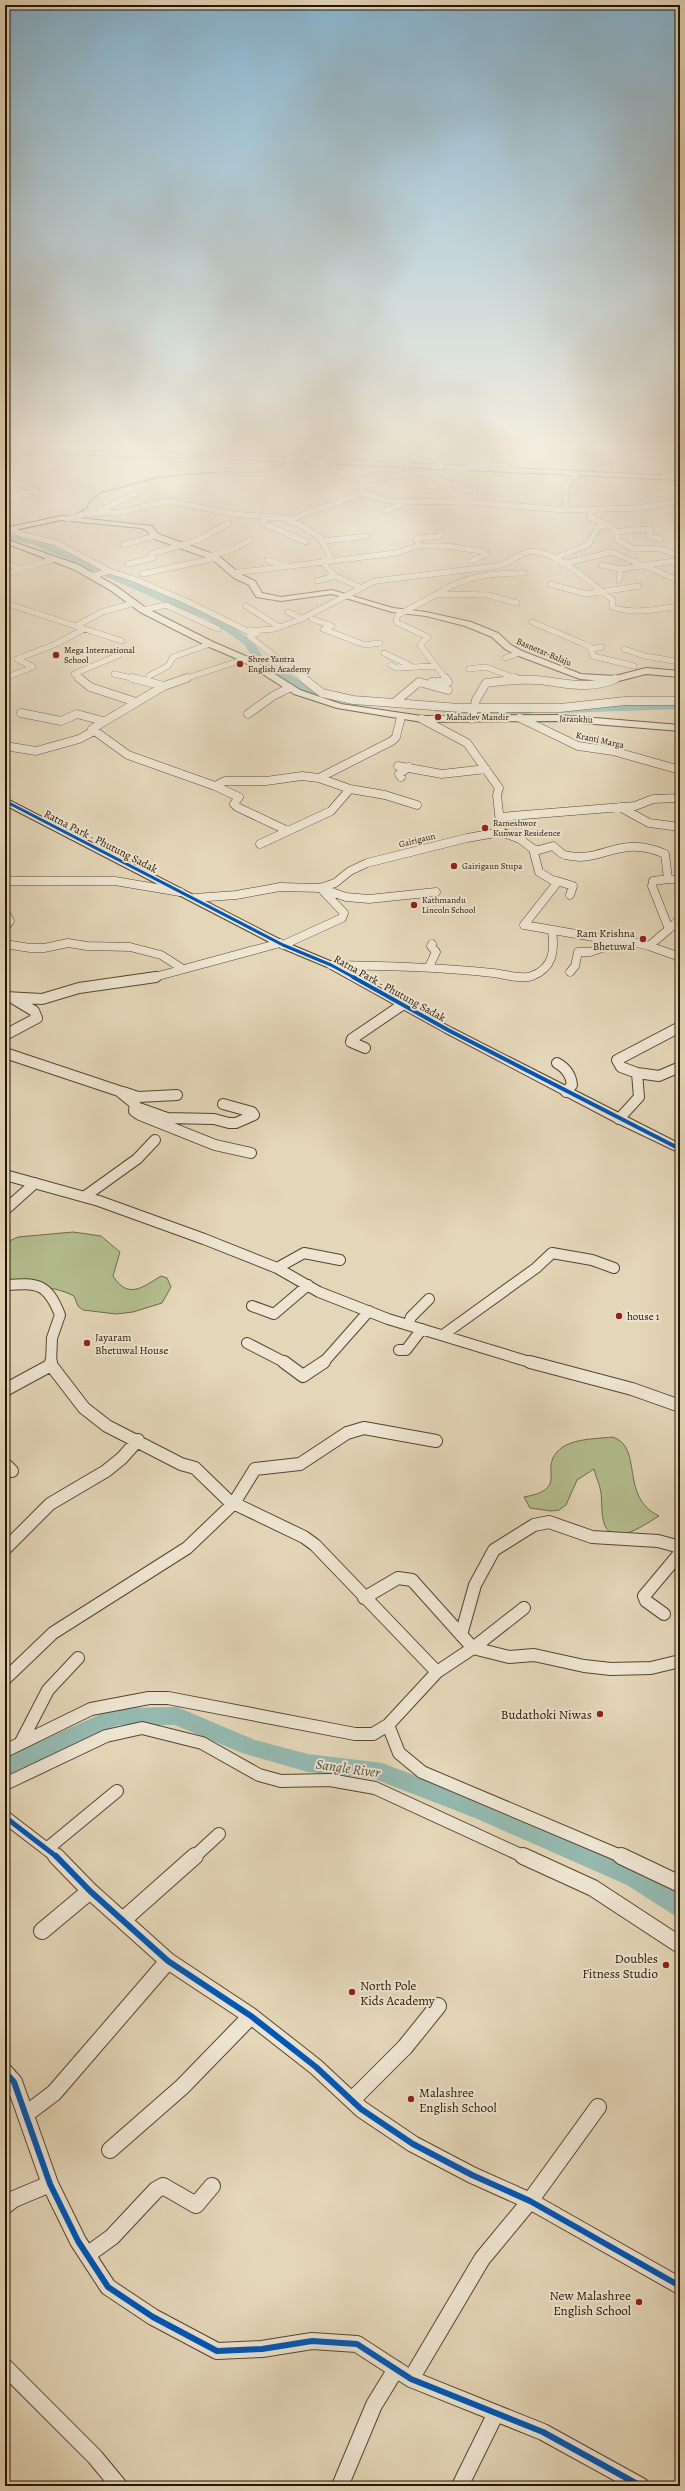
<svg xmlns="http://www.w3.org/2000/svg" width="685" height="2491" viewBox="0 0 685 2491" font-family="Alegreya,serif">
  <rect width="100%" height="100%" fill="#e4d6b8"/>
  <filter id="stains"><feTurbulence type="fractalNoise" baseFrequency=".005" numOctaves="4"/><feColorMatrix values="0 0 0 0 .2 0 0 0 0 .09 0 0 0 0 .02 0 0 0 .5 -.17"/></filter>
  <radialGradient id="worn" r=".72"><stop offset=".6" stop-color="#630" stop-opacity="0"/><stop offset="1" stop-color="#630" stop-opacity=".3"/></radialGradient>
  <path fill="#b4be8f" stroke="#6d6a48" d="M 73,1232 L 101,1236 L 120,1252 L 113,1276 C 128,1300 143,1287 161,1276 L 167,1278 L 171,1287 L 162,1303 L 133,1312 L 116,1314 L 83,1310 L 78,1306 L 74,1296 C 53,1285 28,1285 5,1291 L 5,1243 L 18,1237 Z
    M 613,1437 C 644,1448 619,1497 659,1516 C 649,1522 635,1532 623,1534 C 598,1539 603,1507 601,1493 C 600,1485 596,1477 594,1469 L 577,1480 L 566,1505 L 559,1510 L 551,1511 L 530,1508 L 524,1497 C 569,1489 540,1471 557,1452 C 569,1438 596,1439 613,1437 Z"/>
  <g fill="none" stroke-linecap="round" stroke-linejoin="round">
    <path stroke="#69776a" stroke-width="1.5" d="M 313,448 L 319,450 L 315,454
      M 74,515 L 87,508 L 90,501 L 100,493 L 159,477 L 218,472 L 265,472 L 290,461
      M 5,533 L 63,520"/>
    <path fill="#95b9b0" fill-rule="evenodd" d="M 5,534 L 38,539 L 164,595 L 217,616 L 252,640 L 265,660 L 317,690 L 343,696 L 345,698 L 339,701 L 310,695 L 257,664 L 244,644 L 209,620 L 156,599 L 33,544 L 5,540 Z
      M 680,703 L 680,709 L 562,713 L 556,710 L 562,707 Z
      M 440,707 L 528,709 L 534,712 L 528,715 L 467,715 L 436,712 L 434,710 Z
      M 177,1707 L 255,1740 L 308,1754 L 382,1763 L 491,1804 L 643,1871 L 680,1894 L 680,1917 L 672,1914 L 627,1885 L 475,1818 L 372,1778 L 308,1772 L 242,1753 L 175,1725 L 118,1725 L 5,1776 L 5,1757 L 108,1711 L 116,1708 Z"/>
    <g stroke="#56452e" stroke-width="6">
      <path id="minor-far4" d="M 138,446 L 177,447
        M 362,446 C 377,454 393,455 408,463 L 408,466
        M 674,446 L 680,448
        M 28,450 L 35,446
        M 5,456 L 17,450
        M 583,456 L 581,467 L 611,469
        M 226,459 L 230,466
        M 287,460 L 311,455 L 315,451 L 304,446
        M 312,462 L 365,481
        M 5,464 L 12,466 L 5,468
        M 441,467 L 435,459 L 419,453 L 473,448 L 488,459 L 488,464
        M 425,474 L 470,491
        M 663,477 L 677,474
        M 5,481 L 30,487 L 37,492
        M 429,486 L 447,485
        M 362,493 L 363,489 L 360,487 L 365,481 L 407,474 L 451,473 L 479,464 L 506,465 L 550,454 L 557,448 L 580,446
        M 5,498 L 37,492
        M 565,510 L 566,487 L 576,474
        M 593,510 L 589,517 C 602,523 617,524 618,540 L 631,548 L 661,549 L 680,556
        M 99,511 L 135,494
        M 384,511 L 401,505 L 403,501
        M 268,517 L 262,523 L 306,542
        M 68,519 L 85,514 L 120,512 L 168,501 L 234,514 L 292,519 L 362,493 L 389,501 L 468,502 L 565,510 L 640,508 L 680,501
        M 288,522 L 299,524 L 325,541 L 367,536
        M 12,530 L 23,535 L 57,543 L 109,571
        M 617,532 L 637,529 L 651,530 L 649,536 L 661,539
        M 321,540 L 331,557 L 322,562 L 335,576 L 362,588
        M 123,545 L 155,536
        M 417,546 L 446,546 L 482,551 L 487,554 L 472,561
        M 210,556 L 233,549 L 250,540
        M 557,557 L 588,545 L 598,527 L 609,524
        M 267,560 L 287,566
        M 5,562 L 20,569
        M 128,564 L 153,558 L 151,554 L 198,540 L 229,523
        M 562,564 L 612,552 L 680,581
        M 601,565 L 621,569
        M 233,573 L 396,553 L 420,545 L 416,539 L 418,538 L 440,536 L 441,532
        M 5,574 L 54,559
        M 142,574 L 216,558
        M 92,576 L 109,571 L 134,579 L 186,601 L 247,631 L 274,629 L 299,620 L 375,581 L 497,566 C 509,564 518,554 528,552 C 554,547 593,585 613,600 L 612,607 C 635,615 657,609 680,606
        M 619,580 L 621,569 L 680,560
        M 317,581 L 335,576
        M 550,584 L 587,594 L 639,586
        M 437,594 C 465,576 491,573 524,573
        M 5,603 L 122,641
        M 246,606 L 279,627
        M 143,610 L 166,605 L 218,629
        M 288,612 L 303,619
        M 312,619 L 332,626 L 323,629 L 365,645 L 380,643
        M 532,622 L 584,644 L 591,648 L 593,656 L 634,666
        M 76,626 L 102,612 L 134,603
        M 258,633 L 249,636 L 304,679
        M 592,649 L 602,647
        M 624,649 L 645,656 L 680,662
        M 384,653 L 411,666
        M 505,658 L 519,653
        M 391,665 L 396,668 L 436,666
        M 33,667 L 17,659 L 56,644 L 84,629
        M 469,669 L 486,667 L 517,679
        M 114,674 L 136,679
        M 149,676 L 168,666 L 173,657 L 210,644
        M 5,678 L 33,667
        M 80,679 L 74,674 L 119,655
        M 184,679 L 245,659
        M 446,679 L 420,645 L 428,637 L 398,623 L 396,621 L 398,615 L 437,594 L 487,595 L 517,603"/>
    </g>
    <g stroke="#56452e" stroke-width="9">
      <path id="minor-far3" d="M 79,678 L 90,687 L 136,702
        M 132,678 L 164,686
        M 187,678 L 164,686 L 92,729 L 128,755 L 215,786 L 225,781 L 266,781 L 302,776 L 319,778 L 392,741 L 396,737 L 401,717
        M 303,678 L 322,693 L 353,700 L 394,703 L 419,682 L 448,690
        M 515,678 L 517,679
        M 432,682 L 448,682 L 445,678
        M 394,703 L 460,708 L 560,708 L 625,701 L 680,701
        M 21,713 L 61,721 L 77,714 L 103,721
        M 248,714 L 273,696 L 289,688
        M 520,718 L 578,746 L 613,751 L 680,770
        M 472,719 L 476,700 L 486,683 C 502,681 519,679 536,680 C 563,682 588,691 615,679
        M 5,746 L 36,751 L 79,739 L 94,731
        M 398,766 L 442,774 L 486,769
        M 401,777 L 399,774 L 409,767
        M 215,786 L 239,797 L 234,804 L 237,807 L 288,831
        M 350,789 L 385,795 L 417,805
        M 620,807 L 649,823 L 680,827
        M 500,817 L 635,806 L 653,799 L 680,798
        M 501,832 L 520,839 L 533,849 L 539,850 L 553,846 C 557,849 561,854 565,855 C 601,865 619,833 665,854 L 668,879 L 653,881 L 652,886 L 669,929 L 649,946 L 680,957
        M 260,844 L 331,811 L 350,789 L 319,778
        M 533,849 L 539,872 L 557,883 L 524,925 L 611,940
        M 668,879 L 680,880
        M 5,881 L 115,881 L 180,892
        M 557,881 L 573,886 L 570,895
        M 320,888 L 346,897 L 369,899 L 436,892
        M 195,898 L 236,895 L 280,887 L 320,888 L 335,883 L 350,871 L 367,863 L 467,838 L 501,832 L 497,795 L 499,788 L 467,743 L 422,719
        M 5,912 L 10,921 L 5,927
        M 669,929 L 680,919
        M 5,944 L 30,948 L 44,948 L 68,943 L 87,946 L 130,947 L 161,955 L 183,969
        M 283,945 L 342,918 L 344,913 L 324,892
        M 331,965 C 385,966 439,967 493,973 C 503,974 522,980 532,976 C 553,968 555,951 552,931
        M 429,967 L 436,952 L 431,946 L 432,944
        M 570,972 L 575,966 L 578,952 L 590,952 L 608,946 L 611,940 L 625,940 L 649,946
        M 151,978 L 280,943"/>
    </g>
    <g stroke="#56452e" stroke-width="12">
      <path id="minor-far2" d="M 5,997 L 42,999 L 79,988 L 156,977
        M 5,1035 L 37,1018 L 34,1011 L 14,999
        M 365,1048 L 351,1042 L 352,1039 L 402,1005
        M 5,1053 L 119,1091 L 135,1104 L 134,1111 L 140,1115 L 215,1145 L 251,1153
        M 557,1063 C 566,1068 571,1075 572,1085 L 566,1092
        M 637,1073 L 659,1076 L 680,1067
        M 123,1092 L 138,1097 L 177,1095
        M 136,1107 L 167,1118 L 214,1119 L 229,1123 L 236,1123 L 254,1115 L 252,1112 L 223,1104
        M 619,1119 L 639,1097 L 637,1073 L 621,1067 L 617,1060 L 680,1027
        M 5,1175 L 99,1201 L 204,1239 L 277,1268 L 319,1292 L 388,1319 L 533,1363
        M 84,1197 L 137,1159 L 155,1140
        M 5,1210 L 35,1183
        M 277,1268 L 304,1253 L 340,1260
        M 5,1285 C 37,1283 47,1282 60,1315 L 52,1338 L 51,1363
        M 252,1306 L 274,1314 L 308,1285
        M 408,1325 L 411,1317 L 429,1299
        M 443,1335 L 536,1268 L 552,1253 L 592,1260 L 614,1268
        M 247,1343 L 286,1363
        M 399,1350 L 406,1350 L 422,1329
        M 323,1363 L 369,1311"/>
    </g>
    <g stroke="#56452e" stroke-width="14">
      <path id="minor-far1" d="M 51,1362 L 51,1365 L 84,1408 L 107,1426 L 181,1464 L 195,1468 L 229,1501 L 304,1537 L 315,1545 L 437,1672
        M 284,1362 L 303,1376 L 324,1362
        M 530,1362 L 632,1389 L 680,1406
        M 5,1390 L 51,1365
        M 5,1464 L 12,1471
        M 5,1549 L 50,1504 L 106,1471 L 122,1458 L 138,1440
        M 364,1598 L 398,1578 L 412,1580 L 473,1648 L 509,1657 L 534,1655 L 584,1666 L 611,1669 L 651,1668 L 680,1661
        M 664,1614 L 646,1601 L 644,1596 L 680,1553
        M 461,1635 L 475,1585 L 494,1550 L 534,1525 L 549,1522 L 592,1537 L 658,1541 L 680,1547
        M 5,1679 L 53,1633 L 187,1548 L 234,1503 L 255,1469 L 300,1464 L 347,1433 L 364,1428 L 436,1441
        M 388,1725 L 399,1753 L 422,1772 L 623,1857
        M 21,1742 L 48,1690 L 78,1658
        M 5,1751 L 91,1709 L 149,1698 L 168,1698 L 355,1734 L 373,1734 L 388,1725 L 437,1672 L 473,1648 L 524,1608
        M 5,1784 L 106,1736 L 142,1728 L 202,1743 L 259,1775 L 281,1781 L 330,1780 L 375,1788 L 525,1857
        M 5,1817 L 57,1857
        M 48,1848 L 117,1791
        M 194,1857 L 219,1834"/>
    </g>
    <g stroke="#56452e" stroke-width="18">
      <path id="minor" d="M 56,1856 L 90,1891 L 168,1961 L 251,2016 L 316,2067 L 361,2109 L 413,2144 L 472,2175 L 530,2201 L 680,2286
        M 523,1856 L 593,1888 L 680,1945
        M 621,1856 L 680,1884
        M 124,1919 L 195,1856
        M 42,1931 L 90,1891
        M 5,2072 L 14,2082 L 50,2184 L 78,2241 L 108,2287 L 153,2317 L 217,2351 L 262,2349 L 312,2341 L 357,2344 L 411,2379 L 543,2432 L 641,2486
        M 352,2100 L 405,2047 L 438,2006
        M 26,2114 L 54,2093 L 168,1961
        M 110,2150 L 182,2087 L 251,2016
        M 5,2206 L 14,2199 L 50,2184
        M 87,2255 L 112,2237 L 156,2190 L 163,2186 L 196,2205 L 212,2186
        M 5,2367 L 95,2457 L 119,2486
        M 411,2379 L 482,2259 L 530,2201 L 598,2107
        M 340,2486 L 374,2405 L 396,2369
        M 460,2486 L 496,2413"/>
    </g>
    <g stroke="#56452e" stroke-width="2">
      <path id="tertiary" d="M 5,448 L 275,457 L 680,476 L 680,480 L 275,461 L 5,452 Z
        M 61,516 L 152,526 L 158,534 L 219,556 L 240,574 L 255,581 L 262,593 L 281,597 L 332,590 L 393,608 L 426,612 L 471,622 L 498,633 L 511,645 L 522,651 L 581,674 L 615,676 L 646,668 L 680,671 L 680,677 L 646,674 L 615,682 L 580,679 L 516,655 L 505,649 L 492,637 L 465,626 L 426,616 L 392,612 L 332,594 L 281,601 L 256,597 L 249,585 L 234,578 L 213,560 L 152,538 L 146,530 L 141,528 L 61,520 L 5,532 L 5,528 Z
        M 5,539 L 79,565 L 116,586 L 146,608 L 213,642 L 248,657 L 300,690 L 341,704 L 422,716 L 558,715 L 680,725 L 680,731 L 558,721 L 422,722 L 337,708 L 294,694 L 242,661 L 207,646 L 140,612 L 110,590 L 73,569 L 5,543 Z
        M 5,798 L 287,943 L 335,963 L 452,1028 L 680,1144 L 680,1153 L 615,1122 L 444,1032 L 327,967 L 279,947 L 5,805 Z"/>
    </g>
    <use href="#minor-far4" stroke="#ede4d1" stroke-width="5.5"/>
    <use href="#minor-far3" stroke="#ede4d1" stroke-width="8"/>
    <use href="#minor-far2" stroke="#ede4d1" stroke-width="10"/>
    <use href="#minor-far1" stroke="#ede4d1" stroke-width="12"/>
    <use href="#minor" stroke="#ede4d1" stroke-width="16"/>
    <use href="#tertiary" fill="#ede4d1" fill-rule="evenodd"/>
    <g stroke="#ede4d1" stroke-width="5">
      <path id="cycleway-far3" d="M 5,801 L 283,945 L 331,965 L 355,978"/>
    </g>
    <g stroke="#ede4d1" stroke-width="6">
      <path id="cycleway-far2" d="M 353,977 L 448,1030 L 680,1149"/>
    </g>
    <g stroke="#ede4d1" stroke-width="8">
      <path id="cycleway-far1" d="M 5,1817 L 57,1857"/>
    </g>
    <g stroke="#ede4d1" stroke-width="8">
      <path id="cycleway" d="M 56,1856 L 90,1891 L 168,1961 L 251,2016 L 316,2067 L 361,2109 L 413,2144 L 472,2175 L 530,2201 L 680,2286
        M 5,2072 L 14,2082 L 50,2184 L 78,2241 L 108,2287 L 153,2317 L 217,2351 L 262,2349 L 312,2341 L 357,2344 L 411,2379 L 543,2432 L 641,2486"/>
    </g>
    <use href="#cycleway-far3" stroke="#0057b8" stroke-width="3"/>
    <use href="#cycleway-far2" stroke="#0057b8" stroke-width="4"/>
    <use href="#cycleway-far1" stroke="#0057b8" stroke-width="5"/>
    <use href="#cycleway" stroke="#0057b8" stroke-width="6"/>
  </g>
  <linearGradient id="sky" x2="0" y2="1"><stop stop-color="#87b6d2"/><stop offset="0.56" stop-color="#f3eddf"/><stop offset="1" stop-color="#f3eddf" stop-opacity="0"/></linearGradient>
  <rect width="685" height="795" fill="url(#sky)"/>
  <g fill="#8f2418" stroke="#ede4d1" stroke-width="1.5">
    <circle cx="56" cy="655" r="4"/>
    <circle cx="240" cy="664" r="4"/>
    <circle cx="438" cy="717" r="4"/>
    <circle cx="485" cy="828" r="4"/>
    <circle cx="454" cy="866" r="4"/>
    <circle cx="414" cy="905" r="4"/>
    <circle cx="643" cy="939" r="4"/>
    <circle cx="619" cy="1316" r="4"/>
    <circle cx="87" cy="1343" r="4"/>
    <circle cx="600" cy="1714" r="4"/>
    <circle cx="666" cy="1965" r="4"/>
    <circle cx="352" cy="1992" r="4"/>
    <circle cx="411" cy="2099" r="4"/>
    <circle cx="639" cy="2302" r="4"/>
  </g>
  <g text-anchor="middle" stroke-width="4" stroke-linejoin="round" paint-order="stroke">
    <g font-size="9" fill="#261500" stroke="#ede4d1" text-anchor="start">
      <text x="64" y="653">Mega International<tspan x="64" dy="10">School</tspan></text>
      <text x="248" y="662">Shree Yantra<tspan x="248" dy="10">English Academy</tspan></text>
      <text x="446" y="720">Mahadev Mandir</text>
      <text x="493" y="826">Rameshwor<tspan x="493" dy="10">Kunwar Residence</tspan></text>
      <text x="462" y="869">Gairigaun Stupa</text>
      <text x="422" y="903">Kathmandu<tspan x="422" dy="10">Lincoln School</tspan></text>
    </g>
    <g font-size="9" fill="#261500" stroke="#ede4d1">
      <text transform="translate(544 652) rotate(23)" y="3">Basnetar-Balaju</text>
      <text transform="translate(576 719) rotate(2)" y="3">Jarankhu</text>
      <text transform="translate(600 740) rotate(12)" y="3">Kranti Marga</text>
      <text transform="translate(417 840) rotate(-14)" y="3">Gairigaun</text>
    </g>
    <g font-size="11" fill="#261500" stroke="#ede4d1">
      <text transform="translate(101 841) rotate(27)" y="4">Ratna Park - Phutung Sadak</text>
      <text transform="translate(390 988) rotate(29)" y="4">Ratna Park - Phutung Sadak</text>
    </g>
    <g font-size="11" fill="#261500" stroke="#ede4d1" text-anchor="start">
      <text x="635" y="937" text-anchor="end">Ram Krishna<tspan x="635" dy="13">Bhetuwal</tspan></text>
      <text x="627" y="1320">house 1</text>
      <text x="95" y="1341">Jayaram<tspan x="95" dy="13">Bhetuwal House</tspan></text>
    </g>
    <g font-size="13" fill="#261500" stroke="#ede4d1" text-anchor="end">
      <text x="592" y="1719">Budathoki Niwas</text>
      <text x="658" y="1963">Doubles<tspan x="658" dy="15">Fitness Studio</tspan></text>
      <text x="360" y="1990" text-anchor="start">North Pole<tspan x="360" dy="15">Kids Academy</tspan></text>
      <text x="419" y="2097" text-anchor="start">Malashree<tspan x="419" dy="15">English School</tspan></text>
      <text x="631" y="2300">New Malashree<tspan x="631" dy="15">English School</tspan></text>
    </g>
    <g font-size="14" font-style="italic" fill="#4d4e3e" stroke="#ede4d1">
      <text transform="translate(348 1768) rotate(8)" y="5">Sangle River</text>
    </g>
  </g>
  <rect width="685" height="2491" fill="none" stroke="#e4d6b8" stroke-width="20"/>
  <rect x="6" y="6" width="673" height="2479" fill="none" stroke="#261500" stroke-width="2"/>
  <rect x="10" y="10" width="665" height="2471" fill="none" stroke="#261500"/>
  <rect width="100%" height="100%" filter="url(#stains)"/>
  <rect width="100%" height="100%" fill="url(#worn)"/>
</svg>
